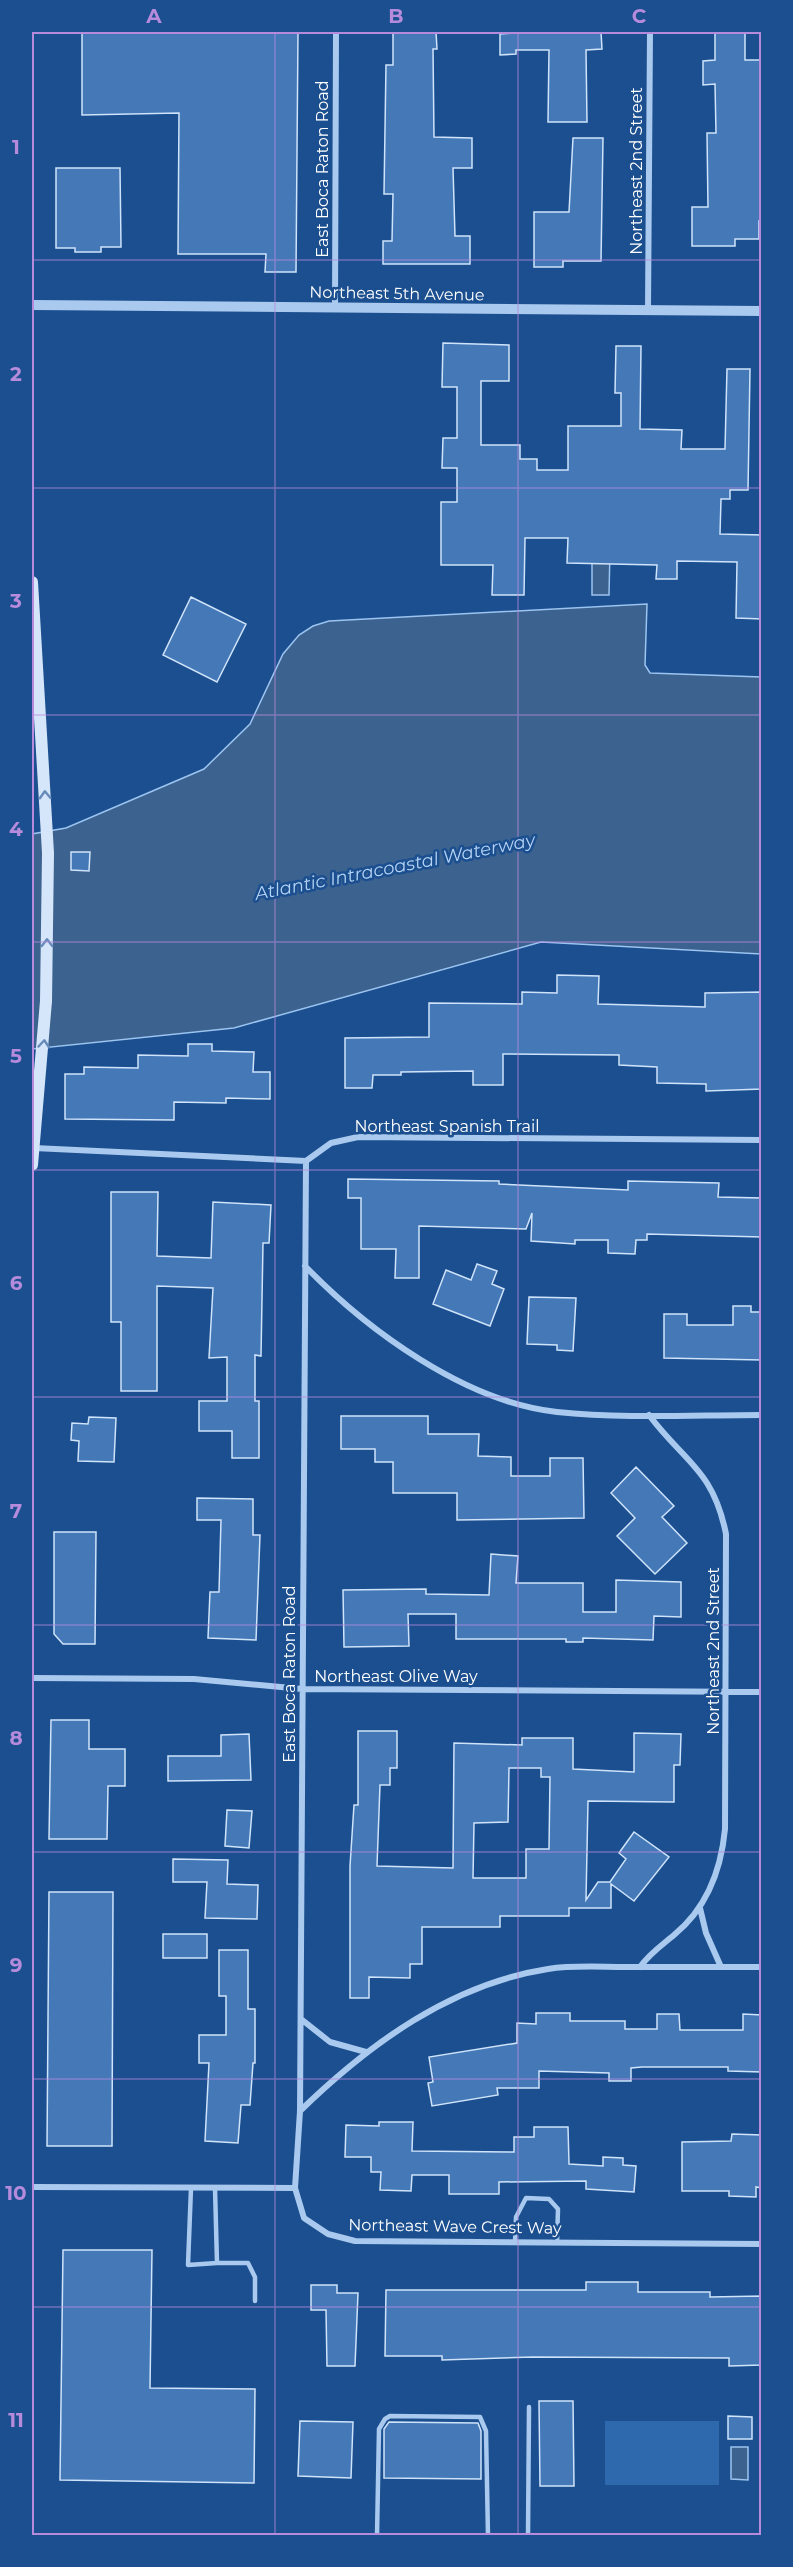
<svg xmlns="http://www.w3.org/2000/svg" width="793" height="2567" viewBox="0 0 793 2567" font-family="Montserrat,sans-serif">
  <rect width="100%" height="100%" fill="#1b4f8f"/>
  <path fill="#2e69ad" d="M 605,2421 L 719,2421 L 719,2485 L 605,2485 Z"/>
  <path fill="#3c6290" stroke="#9cc4f0" stroke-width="1.5" d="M 592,550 L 610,550 L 609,595 L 592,595 Z
    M 647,604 L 645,665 L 650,673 L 761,677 L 761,954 L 541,942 L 234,1028 L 32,1049 L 32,834 L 66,828 L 204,769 L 250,724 L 283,654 L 299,635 L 313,626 L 329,621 Z
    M 731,2447 L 748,2447 L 748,2480 L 731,2479 Z"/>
  <path fill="#4478b7" stroke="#cfe3fa" stroke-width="1.5" fill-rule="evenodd" d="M 82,32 L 298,32 L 296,272 L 265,272 L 266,254 L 178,254 L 179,113 L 82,115 Z
    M 393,32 L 436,32 L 437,49 L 433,49 L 434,137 L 472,138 L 472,168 L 453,168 L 455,236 L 470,236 L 470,264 L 383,264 L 383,241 L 392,241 L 393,194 L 384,194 L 386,65 L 393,65 Z
    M 527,32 L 601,32 L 602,49 L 586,50 L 587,122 L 548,122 L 549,50 L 516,50 L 516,54 L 500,55 L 500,34 Z
    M 715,32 L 745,32 L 745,60 L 762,60 L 762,221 L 759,221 L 759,239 L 735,239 L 735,246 L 692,246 L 692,207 L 708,207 L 707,133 L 716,133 L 715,84 L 703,85 L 703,61 L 715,60 Z
    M 573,138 L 603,138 L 601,261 L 563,261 L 563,267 L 534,267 L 534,212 L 569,212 Z
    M 56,168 L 120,168 L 121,247 L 101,247 L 101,252 L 75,252 L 75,248 L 56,248 Z
    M 443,343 L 509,345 L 509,381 L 481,381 L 481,445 L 520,445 L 520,459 L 537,459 L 537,470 L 568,470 L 568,426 L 621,426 L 621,393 L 615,393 L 616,346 L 641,346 L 640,429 L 682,430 L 681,449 L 725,449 L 727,369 L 750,369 L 748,490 L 730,490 L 730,499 L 721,499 L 720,534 L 762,535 L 762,619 L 736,618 L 737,562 L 677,561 L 677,579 L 656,579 L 657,565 L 567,563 L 568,538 L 525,538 L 524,595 L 492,595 L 493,565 L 441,565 L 441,502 L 457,502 L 457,468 L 442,468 L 443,438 L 457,438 L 457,387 L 442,387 Z
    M 191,597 L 246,624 L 217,682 L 163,655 Z
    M 71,852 L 90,852 L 89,871 L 71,870 Z
    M 557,975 L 599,976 L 598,1004 L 705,1007 L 705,993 L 762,992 L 762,1089 L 706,1091 L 706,1084 L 657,1083 L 657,1067 L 619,1065 L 619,1055 L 503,1054 L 503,1085 L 473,1085 L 473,1071 L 401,1072 L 401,1075 L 373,1075 L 372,1088 L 345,1088 L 345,1038 L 429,1037 L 429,1003 L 522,1004 L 522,992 L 557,993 Z
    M 188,1044 L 212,1044 L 212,1051 L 254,1052 L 253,1072 L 270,1072 L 270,1099 L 226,1098 L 226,1103 L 174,1102 L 174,1120 L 65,1119 L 65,1074 L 84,1074 L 84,1067 L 138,1068 L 138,1055 L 188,1056 Z
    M 348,1179 L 499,1181 L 499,1184 L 628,1190 L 628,1181 L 719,1183 L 718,1197 L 762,1198 L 762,1237 L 647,1234 L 647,1240 L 636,1240 L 635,1254 L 608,1253 L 608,1240 L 575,1240 L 575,1244 L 531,1241 L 532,1213 L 526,1229 L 419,1226 L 419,1278 L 395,1278 L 396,1249 L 361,1249 L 361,1198 L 348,1198 Z
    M 111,1192 L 158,1192 L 157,1256 L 211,1258 L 213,1202 L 271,1205 L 269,1243 L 263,1243 L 261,1356 L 255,1355 L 255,1401 L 259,1401 L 259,1458 L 232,1458 L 232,1431 L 199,1431 L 199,1401 L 227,1401 L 227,1357 L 209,1358 L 213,1288 L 157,1286 L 157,1391 L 121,1391 L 121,1322 L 111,1322 Z
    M 477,1264 L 497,1271 L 492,1284 L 504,1289 L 490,1326 L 433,1304 L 446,1270 L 471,1280 Z
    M 529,1297 L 576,1298 L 573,1351 L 557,1350 L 557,1345 L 527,1344 Z
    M 733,1306 L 751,1306 L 751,1312 L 762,1312 L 762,1360 L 664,1358 L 664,1314 L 687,1314 L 687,1325 L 733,1325 Z
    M 341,1416 L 428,1416 L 428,1434 L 479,1434 L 478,1456 L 511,1457 L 511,1476 L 550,1476 L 550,1458 L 583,1458 L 584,1518 L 457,1520 L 457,1493 L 393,1493 L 393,1462 L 375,1462 L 375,1449 L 341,1449 Z
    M 89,1417 L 116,1418 L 114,1462 L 78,1461 L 79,1441 L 71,1440 L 72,1423 L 88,1424 Z
    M 636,1467 L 674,1506 L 662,1517 L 687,1543 L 655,1574 L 617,1536 L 635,1518 L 611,1493 Z
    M 197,1498 L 253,1499 L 253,1535 L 260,1535 L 256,1640 L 208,1638 L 210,1592 L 219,1592 L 221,1520 L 197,1520 Z
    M 54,1532 L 96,1532 L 95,1644 L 63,1644 L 54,1634 Z
    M 491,1554 L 518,1556 L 516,1583 L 583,1583 L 583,1612 L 616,1612 L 616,1580 L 681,1582 L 681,1617 L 654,1616 L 653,1640 L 583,1638 L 583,1642 L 566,1642 L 566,1639 L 456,1639 L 456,1614 L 408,1614 L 409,1646 L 344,1647 L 343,1590 L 426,1589 L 426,1594 L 489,1595 Z
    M 51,1720 L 89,1720 L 89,1749 L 125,1749 L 125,1786 L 108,1786 L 107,1839 L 49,1839 Z
    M 358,1731 L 397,1731 L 397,1768 L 390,1768 L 390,1785 L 380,1785 L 377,1866 L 453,1868 L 454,1743 L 522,1745 L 522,1738 L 573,1738 L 573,1769 L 634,1772 L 634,1733 L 681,1734 L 680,1765 L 674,1765 L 674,1802 L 588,1801 L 586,1900 L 598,1882 L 610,1882 L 626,1859 L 619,1853 L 634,1832 L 669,1857 L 634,1901 L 611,1884 L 611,1908 L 569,1908 L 569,1916 L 500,1916 L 500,1927 L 422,1927 L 422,1964 L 410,1964 L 410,1978 L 369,1977 L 369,1998 L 350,1998 L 350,1866 L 354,1805 L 358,1805 ZM 509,1768 L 541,1768 L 541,1777 L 550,1777 L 549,1849 L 526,1849 L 526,1878 L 473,1878 L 474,1823 L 508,1822 Z
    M 249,1734 L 251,1780 L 168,1781 L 168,1756 L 221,1756 L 221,1735 Z
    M 227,1810 L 252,1811 L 249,1848 L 225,1846 Z
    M 173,1859 L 228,1860 L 227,1884 L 258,1885 L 257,1919 L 205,1918 L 207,1882 L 173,1882 Z
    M 49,1892 L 113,1892 L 112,2146 L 47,2146 Z
    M 163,1934 L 207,1934 L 207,1958 L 163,1958 Z
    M 219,1950 L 248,1950 L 248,2009 L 255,2009 L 255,2063 L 253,2063 L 250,2105 L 241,2105 L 238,2143 L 205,2141 L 209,2063 L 199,2063 L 199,2035 L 226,2035 L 226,1996 L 219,1996 Z
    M 536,2013 L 570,2013 L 570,2021 L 625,2021 L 625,2029 L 657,2029 L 657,2014 L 679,2014 L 680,2030 L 743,2030 L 743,2014 L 762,2015 L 762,2072 L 728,2071 L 728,2067 L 642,2067 L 631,2068 L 631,2081 L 609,2081 L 609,2073 L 539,2071 L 539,2088 L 497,2088 L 498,2095 L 432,2106 L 428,2083 L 433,2082 L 429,2057 L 517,2043 L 517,2023 L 536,2024 Z
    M 379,2122 L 413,2122 L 412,2151 L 514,2152 L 514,2137 L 534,2137 L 534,2127 L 568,2127 L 569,2164 L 603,2166 L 603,2157 L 623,2158 L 623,2165 L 636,2166 L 634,2192 L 586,2189 L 586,2181 L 499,2182 L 499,2194 L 449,2194 L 449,2175 L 412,2175 L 411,2191 L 380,2190 L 381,2172 L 371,2172 L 371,2157 L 345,2157 L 346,2125 L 379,2126 Z
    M 732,2134 L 762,2135 L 762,2188 L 756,2187 L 756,2197 L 729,2196 L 729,2191 L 682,2191 L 682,2142 L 731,2141 Z
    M 63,2250 L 152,2250 L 150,2388 L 255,2389 L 254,2483 L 60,2480 Z
    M 586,2282 L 638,2282 L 638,2292 L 710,2292 L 710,2297 L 762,2296 L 762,2365 L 729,2366 L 729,2358 L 533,2357 L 442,2360 L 442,2356 L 385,2356 L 386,2290 L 586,2290 Z
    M 311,2285 L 337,2285 L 337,2293 L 358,2293 L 355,2366 L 327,2366 L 326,2310 L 311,2310 Z
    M 539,2401 L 573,2401 L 574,2486 L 540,2486 Z
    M 728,2416 L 752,2417 L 752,2439 L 728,2439 Z
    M 300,2421 L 353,2422 L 351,2478 L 298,2476 Z
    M 389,2422 L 478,2423 L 481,2431 L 481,2479 L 384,2478 L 384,2429 Z"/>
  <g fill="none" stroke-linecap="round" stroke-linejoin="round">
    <path stroke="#a9c9ee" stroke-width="4.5" d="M 191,2188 L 188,2265 L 217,2263
      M 215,2188 L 217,2263 L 248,2263 L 255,2277 L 255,2301
      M 515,2242 L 516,2217 L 526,2198 L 549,2199 L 558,2209 L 557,2242
      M 377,2536 L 379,2429 L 385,2419 L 390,2416 L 480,2417 L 486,2431 L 488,2536
      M 528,2536 L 529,2407"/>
    <path stroke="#a9c9ee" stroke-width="6" d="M 335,307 L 336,32
      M 648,310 L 650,32
      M 34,1148 L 306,1161 L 331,1143 L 358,1137 L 762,1140
      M 306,1161 L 300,2111 L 295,2188 L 304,2218 L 328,2234 L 355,2241 L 762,2244
      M 305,1266 C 367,1330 465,1402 557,1412 C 624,1419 694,1415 762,1415
      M 32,1678 L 194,1679 L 302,1689 L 762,1692
      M 700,1908 L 706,1933 L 721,1967
      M 640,1967 C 650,1953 661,1946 674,1935 C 707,1908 721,1871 725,1829 L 726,1534 C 713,1469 684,1462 649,1415
      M 301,2019 L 330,2042 L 366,2052
      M 300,2111 C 369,2044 451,1984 548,1969 C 573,1965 600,1967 625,1967 C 671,1967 716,1967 762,1967
      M 32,2187 L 295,2188"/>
    <path stroke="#a9c9ee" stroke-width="10" d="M 32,305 L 762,311"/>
    <path stroke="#d6e6fa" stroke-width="12" d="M 32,582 L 48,853 L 46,1001"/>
    <path stroke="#d6e6fa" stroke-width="12" d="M 32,1165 L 46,1001"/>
  </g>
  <defs><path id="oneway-chevron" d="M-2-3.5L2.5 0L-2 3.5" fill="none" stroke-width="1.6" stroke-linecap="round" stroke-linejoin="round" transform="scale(1.5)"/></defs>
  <g stroke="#668bba">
    <use href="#oneway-chevron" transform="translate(45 795) rotate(-92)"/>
    <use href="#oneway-chevron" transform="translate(47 943) rotate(-90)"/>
    <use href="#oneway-chevron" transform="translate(44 1044) rotate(-85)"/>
  </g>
  <path fill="none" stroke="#b68bdc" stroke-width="1.5" stroke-opacity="0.55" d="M 275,32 L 275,2536M 518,32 L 518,2536M 32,260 L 762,260M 32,488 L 762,488M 32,715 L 762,715M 32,942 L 762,942M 32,1170 L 762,1170M 32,1397 L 762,1397M 32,1625 L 762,1625M 32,1852 L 762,1852M 32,2079 L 762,2079M 32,2307 L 762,2307"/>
  <g text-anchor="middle" stroke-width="5" stroke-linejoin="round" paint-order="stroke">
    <g font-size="16" fill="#fff" stroke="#1b4f8f">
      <text transform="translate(322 169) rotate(-90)" y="6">East Boca Raton Road</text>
      <text transform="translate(636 171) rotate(-90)" y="6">Northeast 2nd Street</text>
      <text transform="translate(397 293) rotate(1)" y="6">Northeast 5th Avenue</text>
      <text x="447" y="1132">Northeast Spanish Trail</text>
      <text transform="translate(713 1651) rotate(-90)" y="6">Northeast 2nd Street</text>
      <text transform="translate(289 1674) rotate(-90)" y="6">East Boca Raton Road</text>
      <text x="396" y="1682">Northeast Olive Way</text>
      <text transform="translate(455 2226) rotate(1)" y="6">Northeast Wave Crest Way</text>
    </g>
    <g font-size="18" font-style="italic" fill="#b5d3f5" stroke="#1b4f8f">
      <text transform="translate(395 867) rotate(-11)" y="6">Atlantic Intracoastal Waterway</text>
    </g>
  </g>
  <rect width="793" height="2567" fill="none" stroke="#1b4f8f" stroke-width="66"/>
  <rect x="33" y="33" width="727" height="2501" fill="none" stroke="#b68bdc" stroke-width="2"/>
  <g font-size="20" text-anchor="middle" font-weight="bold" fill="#b68bdc">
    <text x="154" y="23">A</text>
    <text x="396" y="23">B</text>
    <text x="639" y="23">C</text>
    <text x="16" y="154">1</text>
    <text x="16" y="381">2</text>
    <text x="16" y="608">3</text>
    <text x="16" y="836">4</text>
    <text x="16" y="1063">5</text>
    <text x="16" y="1290">6</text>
    <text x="16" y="1518">7</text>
    <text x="16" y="1745">8</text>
    <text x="16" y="1972">9</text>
    <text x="16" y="2200">10</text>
    <text x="16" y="2427">11</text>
  </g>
</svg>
